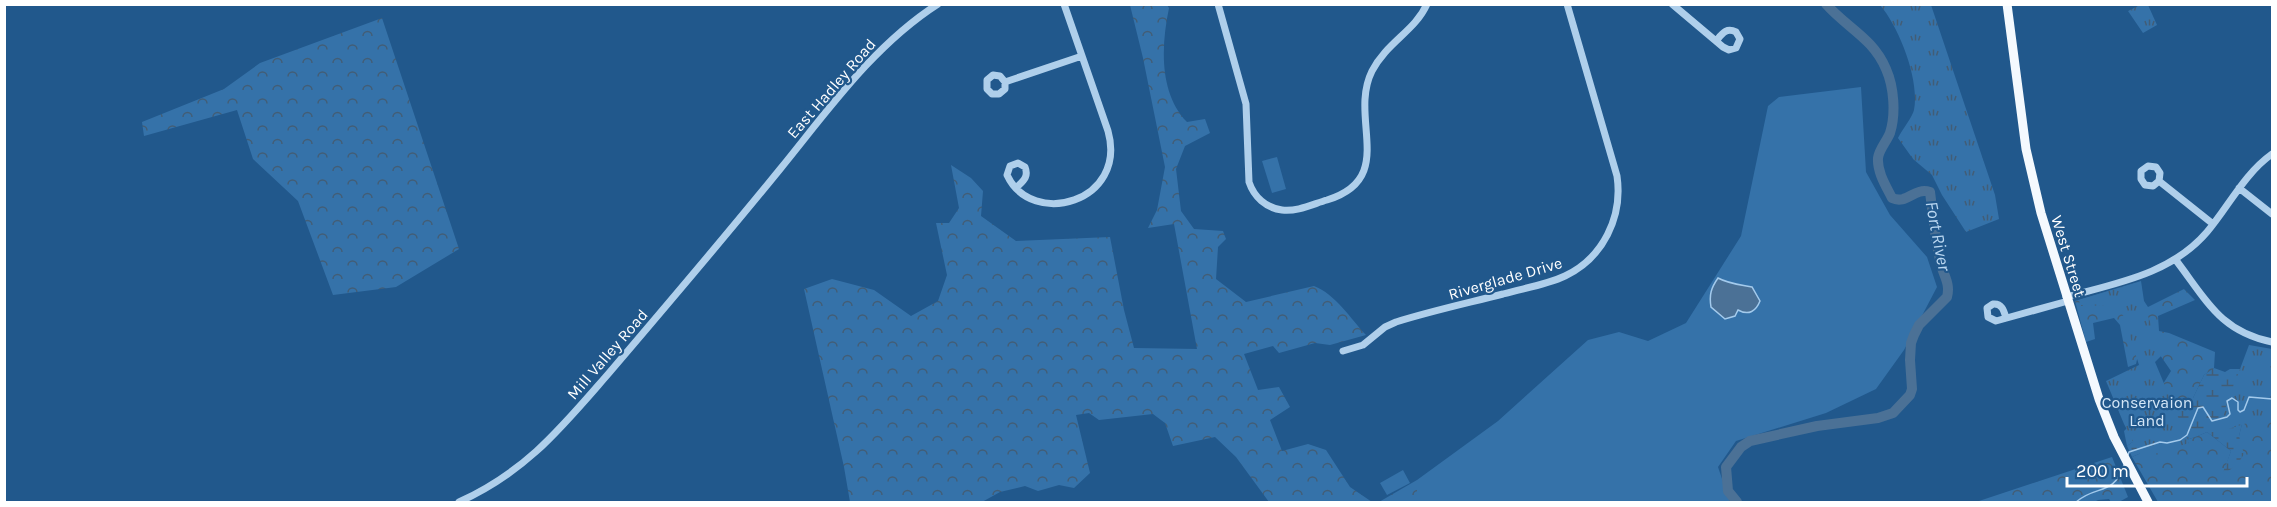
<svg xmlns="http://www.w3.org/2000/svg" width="2277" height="507" viewBox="0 0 2277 507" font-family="Karla,sans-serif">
  <defs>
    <pattern id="forest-crowns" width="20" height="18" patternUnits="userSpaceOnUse" patternTransform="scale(1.5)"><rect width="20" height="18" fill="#3572a9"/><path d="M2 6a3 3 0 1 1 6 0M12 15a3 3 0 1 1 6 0" fill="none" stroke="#425d76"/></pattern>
    <pattern id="wetland-marsh" width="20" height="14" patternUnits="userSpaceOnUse" patternTransform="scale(1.5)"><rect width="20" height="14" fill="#3572a9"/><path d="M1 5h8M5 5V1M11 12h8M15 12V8" fill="none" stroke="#425d76"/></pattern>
    <pattern id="park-tufts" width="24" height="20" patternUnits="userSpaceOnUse" patternTransform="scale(1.5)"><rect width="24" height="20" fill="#3572a9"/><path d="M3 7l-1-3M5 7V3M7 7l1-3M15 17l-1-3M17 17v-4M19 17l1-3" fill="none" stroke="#425d76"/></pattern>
  </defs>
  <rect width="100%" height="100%" fill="#21588c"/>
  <path fill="#3572a9" d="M 1861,87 L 1866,172 L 1890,215 L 1927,257 L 1937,287 L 1904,350 L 1876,389 L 1826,413 L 1736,441 L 1718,467 L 1730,502 L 1417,502 L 1417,480 L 1498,421 L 1588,340 L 1619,332 L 1648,341 L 1686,323 L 1741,236 L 1768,106 L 1779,97 Z
    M 1277,157 L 1286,189 L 1272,193 L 1262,161 Z
    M 1403,470 L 1410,483 L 1387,495 L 1380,483 Z"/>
  <path fill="url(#forest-crowns)" d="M 1130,5 L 1167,5 L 1169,8 C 1161,46 1159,93 1187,122 L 1205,119 L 1210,133 L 1185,146 L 1176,169 L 1181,211 L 1194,229 L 1223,231 L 1226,239 L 1218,247 L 1216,279 L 1246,302 L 1314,286 C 1335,294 1351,319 1366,335 L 1330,345 L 1315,343 L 1279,353 L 1273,346 L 1244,354 L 1258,390 L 1279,387 L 1290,407 L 1270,420 L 1282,451 L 1308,444 L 1326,450 L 1350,487 L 1372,502 L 1269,502 L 1236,457 L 1215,437 L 1173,446 L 1165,423 L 1153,414 L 1099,420 L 1089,413 L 1076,415 L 1090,473 L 1074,488 L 1059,485 L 1038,491 L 1025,486 L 1000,492 L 982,502 L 850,502 L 844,467 L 804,289 L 832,279 L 874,290 L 911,316 L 938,301 L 947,275 L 936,223 L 949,223 L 959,208 L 951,165 L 971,178 L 983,191 L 981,216 L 1016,241 L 1110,237 L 1124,310 L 1134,348 L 1197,349 L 1174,224 L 1148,228 L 1157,210 L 1165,167 L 1143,58 Z
    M 382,18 L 459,249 L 396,287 L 333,295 L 298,201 L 253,159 L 237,110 L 144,136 L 142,122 L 224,89 L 260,63 Z
    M 2141,281 L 2144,301 L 2148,307 L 2184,289 L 2195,300 L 2158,316 L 2159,331 L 2169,333 L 2215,352 L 2214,368 L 2204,375 L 2193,398 C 2162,397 2168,411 2150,428 C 2143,435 2135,440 2127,446 L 2124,431 L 2149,407 L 2171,371 L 2151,342 L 2140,346 L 2136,364 L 2128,367 L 2120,325 L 2114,318 L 2093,323 L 2095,339 L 2086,342 L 2075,301 Z
    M 2272,408 L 2272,502 L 2158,502 L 2132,457 C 2156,445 2183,444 2207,432 L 2231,451 L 2223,474 L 2239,436 L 2243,420 Z
    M 2112,457 L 2128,497 L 2119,502 L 2111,502 L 2109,499 L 2098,500 L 2094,502 L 1976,502 Z
    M 1417,480 L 1417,502 L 1379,502 Z"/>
  <path fill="url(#wetland-marsh)" d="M 2214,368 L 2225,372 L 2230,369 L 2243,369 L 2243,420 L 2239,436 L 2244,454 L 2237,465 L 2222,475 L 2231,451 L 2207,432 C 2183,444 2156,445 2132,457 L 2127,446 C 2135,440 2143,435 2150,428 C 2168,411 2162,397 2193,398 L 2204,375 Z"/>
  <path fill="url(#park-tufts)" d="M 1880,5 L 1931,5 L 1995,195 L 1999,219 L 1966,232 L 1942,195 L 1932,175 L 1913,159 L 1898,138 C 1902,130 1913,116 1914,110 C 1920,80 1899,27 1880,5 Z
    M 2148,5 L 2157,25 L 2143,33 L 2128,11 L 2138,6 Z
    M 2136,283 L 2162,355 L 2155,362 L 2189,443 L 2142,458 L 2124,424 L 2106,381 L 2139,365 L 2123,315 L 2106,306 L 2080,305 L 2079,300 Z
    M 2249,345 L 2272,349 L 2272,415 L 2216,433 Z"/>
  <path fill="#4b7196" stroke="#a3caec" stroke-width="1.5" d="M 1718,278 C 1729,284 1742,285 1752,287 L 1760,301 C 1756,311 1749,316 1738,310 L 1735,316 L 1725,319 L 1711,307 C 1709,295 1711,288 1718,278 Z"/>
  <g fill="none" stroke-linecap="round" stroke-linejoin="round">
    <path stroke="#a3caec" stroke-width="1.5" d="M 2128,455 L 2129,452 L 2160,442 L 2167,443 L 2180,440 L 2187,435 L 2198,408 L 2203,407 L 2212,421 L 2227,417 L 2230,414 L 2227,401 L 2232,398 L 2238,402 L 2238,410 L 2240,412 L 2244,410 L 2249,397 L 2272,399
      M 2076,502 C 2097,484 2113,497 2124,465"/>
    <path stroke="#4b7196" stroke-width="10" d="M 1737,502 L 1728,491 L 1726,467 L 1741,447 L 1750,441 L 1817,426 L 1878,418 L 1893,413 L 1910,395 L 1912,389 L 1910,360 L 1911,343 L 1914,335 L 1919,325 L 1947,297 C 1951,282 1942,274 1940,260 C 1935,238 1933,215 1930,192 C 1914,187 1907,205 1892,198 C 1886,186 1877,172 1878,158 C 1879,149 1887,141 1890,133 C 1896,114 1894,87 1886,69 C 1873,38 1847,28 1826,4"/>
    <path stroke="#afcfeb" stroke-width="7" d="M 1218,4 L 1246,104 L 1249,182 C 1254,197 1266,208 1282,210 C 1297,212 1313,204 1327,200 C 1398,178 1348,119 1372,71 C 1387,42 1415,31 1427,4
      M 1672,4 L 1723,47 L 1729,50 L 1736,48 L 1740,39 L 1736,32 C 1726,27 1722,34 1716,41
      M 1005,82 L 1005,89 L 999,94 L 992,94 L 987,89 L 987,80 L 993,75 L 1000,76 L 1005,82 L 1082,56
      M 2159,181 L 2153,186 L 2145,185 L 2141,179 L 2141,171 L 2148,166 L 2156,167 L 2160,173 L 2159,181 L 2213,224
      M 1017,187 C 1023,181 1029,177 1025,167 L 1018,163 L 1010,166 L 1007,175 C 1032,229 1128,202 1108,131 L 1064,4
      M 2239,188 L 2272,214
      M 2175,259 C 2206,299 2219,331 2272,342
      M 2066,297 C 2117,283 2171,274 2207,232 C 2229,206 2244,174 2272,154
      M 2006,318 C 2004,311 2002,303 1993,304 L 1987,308 L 1988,317 L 1996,321 L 2068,301
      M 1343,351 L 1363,345 L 1385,327 L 1396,322 C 1431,311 1468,303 1503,294 C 1524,288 1546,285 1565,276 C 1603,258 1623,217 1617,176 L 1567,4
      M 459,502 C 527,471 561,428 609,373 C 667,305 725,237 781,168 C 829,109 874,45 938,4"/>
    <path stroke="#f4f9fe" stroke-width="9" d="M 2007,4 L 2026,149 L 2041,213 L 2099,399 L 2114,437 L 2148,502"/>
  </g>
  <g text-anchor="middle" stroke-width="4.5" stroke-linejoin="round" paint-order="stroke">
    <g font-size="16" fill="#fff" stroke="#21588c">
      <text transform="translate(831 88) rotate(-49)" y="6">East Hadley Road</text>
      <text transform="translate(2069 256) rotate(73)" y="6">West Street</text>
      <text transform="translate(1505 278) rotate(-16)" y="6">Riverglade Drive</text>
      <text transform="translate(607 354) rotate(-49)" y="6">Mill Valley Road</text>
    </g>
    <g font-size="16" fill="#d4e7f8" stroke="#21588c">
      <text x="2147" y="408">Conservaion<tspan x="2147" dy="18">Land</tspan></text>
    </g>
    <g font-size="18" font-style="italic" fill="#bbd8f2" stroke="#21588c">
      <text transform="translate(1938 236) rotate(79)" y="6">Fort River</text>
    </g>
  </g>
  <rect width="2277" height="507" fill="none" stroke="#ffffff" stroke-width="12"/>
  <path d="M2067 477v9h180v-9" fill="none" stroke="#ffffff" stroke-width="3"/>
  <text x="2076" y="477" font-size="18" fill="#ffffff" stroke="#21588c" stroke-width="4.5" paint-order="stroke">200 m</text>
</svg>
